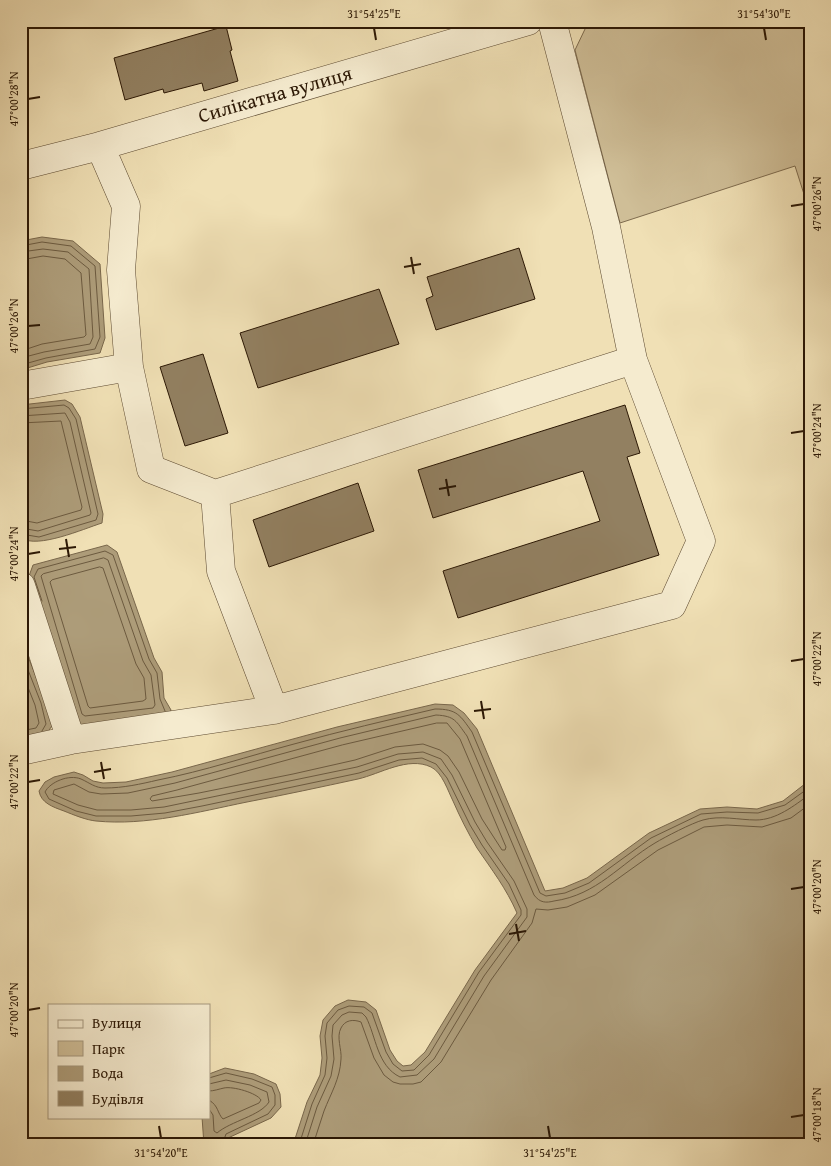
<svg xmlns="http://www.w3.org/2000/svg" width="831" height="1166" viewBox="0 0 831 1166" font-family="'Gentium Book Plus',serif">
  <rect width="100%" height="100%" fill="#f0e0b5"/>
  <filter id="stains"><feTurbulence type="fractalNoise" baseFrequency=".004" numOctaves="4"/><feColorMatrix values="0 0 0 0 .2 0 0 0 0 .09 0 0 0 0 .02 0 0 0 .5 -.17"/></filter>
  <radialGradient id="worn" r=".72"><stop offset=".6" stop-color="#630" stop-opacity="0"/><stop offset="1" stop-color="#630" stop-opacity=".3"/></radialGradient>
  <path fill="#cfbe97" stroke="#7e6b4e" d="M 608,21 L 810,21 L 810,213 L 795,166 L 620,223 L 575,50 L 586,27 Z"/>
  <path fill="#ad9c79" stroke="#79674b" d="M 42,237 L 73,241 L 100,264 L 105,338 L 100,353 L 47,362 L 21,370 L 21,241 Z
    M 65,400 L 72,404 L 80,417 L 103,514 L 102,523 C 83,529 38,549 21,538 L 21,405 Z
    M 107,545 L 117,552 L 154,658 L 162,672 L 164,698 L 171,710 L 169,717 L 83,728 L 73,724 L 29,576 L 33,565 Z
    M 21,639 L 46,702 L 52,726 L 43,738 L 21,742 Z
    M 435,704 L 453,705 L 464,713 L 477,729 L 545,891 L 563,888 L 587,878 L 649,833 L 700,809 L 727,807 L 757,809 L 783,801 L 810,780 L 810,1145 L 293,1145 L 307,1102 L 320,1075 L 322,1058 L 320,1036 L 323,1020 L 335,1006 L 348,1000 L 366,1002 L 376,1010 L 390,1050 L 397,1061 L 403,1066 L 411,1065 L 425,1052 L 475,970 L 517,913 C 506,888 492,870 477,848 C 468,833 460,817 453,801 C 448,791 442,772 431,767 C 408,756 380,774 358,779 C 321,787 284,795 247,802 C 198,812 146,826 96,821 C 86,820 74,815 64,811 C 53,807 41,803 39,791 L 45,782 L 54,777 L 74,772 L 83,775 L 93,781 L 103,783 L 126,782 L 172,772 L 337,727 Z
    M 225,1068 L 254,1074 L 276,1084 L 280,1094 L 281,1107 L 271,1118 L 228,1138 L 226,1145 L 204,1145 L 202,1117 L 209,1117 L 209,1074 Z"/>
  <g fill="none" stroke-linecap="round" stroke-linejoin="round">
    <path stroke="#6c5a3f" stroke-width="1" d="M 21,246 L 42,242 L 71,246 L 95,266 L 100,337 L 95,349 L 46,358 L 21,365
      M 21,252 L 43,249 L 68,252 L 89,269 L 93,337 L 90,344 L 44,352 L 21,358
      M 21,260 L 43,256 L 65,259 L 81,273 L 86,335 L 84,337 L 42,344 L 21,351
      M 21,409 L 64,405 L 69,408 L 76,419 L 98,514 L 96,520 L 39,537 L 21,534
      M 21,416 L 65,413 L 70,422 L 91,513 L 90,515 L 38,531 L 21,528
      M 21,423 L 61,421 L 82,507 L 81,510 L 37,523 L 21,520
      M 104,558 L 108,560 L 143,661 L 151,675 L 155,705 L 153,708 L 85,716 L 82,714 L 41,576 L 43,574 Z
      M 100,567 L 103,568 L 136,664 L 144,678 L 146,699 L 143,701 L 90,708 L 88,706 L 50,582 L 52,580 Z
      M 42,601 L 34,577 L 38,569 L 105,551 L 113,555 L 149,659 L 157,673 L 160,699 L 165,711
      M 21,652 L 41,703 L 46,724 L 42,731
      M 21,670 L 35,705 L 39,723 L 36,728 L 21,731
      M 437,723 L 447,723 L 460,739 L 506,847 L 505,850 L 502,850 L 482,819 L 459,772 L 448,756 L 440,750 L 423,744 L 395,747 L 355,760 L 293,774 L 199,793 L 152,801 L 150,799 L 152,796 L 177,790 L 342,745 Z
      M 209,1078 L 226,1073 L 252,1079 L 272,1087 L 275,1095 L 275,1105 L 268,1114 L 226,1134 L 222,1145
      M 209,1084 L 226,1080 L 250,1085 L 267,1092 L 269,1102 C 260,1116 231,1121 217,1133 L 214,1131 L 213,1115 L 209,1109
      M 209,1091 C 214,1091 219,1089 224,1088 C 233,1086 257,1093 261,1100 L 259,1103 L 223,1119 C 217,1113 219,1106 209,1100
      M 299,1145 L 312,1104 L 325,1075 L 327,1058 L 325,1036 L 327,1023 L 338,1010 L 349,1006 L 364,1007 L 372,1013 L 386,1052 L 393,1064 L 402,1071 L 414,1070 L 429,1055 L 479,972 L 521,915 L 521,910 L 509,884 L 482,845 L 470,825 L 447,778 L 436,764 L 422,758 L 399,760 L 359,773 L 202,806 L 165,813 L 131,816 L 96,816 L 76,811 L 49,799 L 45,792 C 50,782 69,774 81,779 C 90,783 95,788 105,788 C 123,788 141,784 158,780 C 204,771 249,756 294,744 C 341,731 388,720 435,709 C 457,709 460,715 472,732 L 540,893 L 546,896 L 565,893 L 589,883 L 651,838 L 701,814 L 727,812 L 758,813 L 785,805 L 810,787
      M 305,1145 L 317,1107 L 331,1076 L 334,1059 L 332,1036 L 333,1025 L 342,1015 L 349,1012 L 362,1013 L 366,1017 C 376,1036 377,1066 400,1077 L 417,1075 L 434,1059 L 484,976 L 527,917 L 527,909 L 514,881 L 487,842 L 475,822 L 452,775 L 441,759 L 423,752 L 398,754 L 357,767 L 164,807 L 131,810 L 97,810 L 78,805 L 53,794 L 54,790 L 74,784 L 89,792 L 101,794 L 128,793 L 175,783 L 340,738 L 436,715 C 455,716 456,721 467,736 L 534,895 C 540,903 546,903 554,901 C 597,895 620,864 655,843 C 665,837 692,823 703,820 C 720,815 739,820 756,820 C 776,820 794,806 810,794
      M 313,1145 C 317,1134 320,1122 324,1111 C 331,1093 340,1079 341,1059 C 342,1050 336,1037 341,1028 C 345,1020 353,1019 361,1022 L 374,1058 L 384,1075 L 393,1082 L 400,1084 L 413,1084 L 421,1082 L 441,1062 L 491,980 L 532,923 L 536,909 L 548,910 L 567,907 L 595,895 L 658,850 L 704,827 L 727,825 L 762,827 L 791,818 L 810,804"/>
  </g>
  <path fill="#928061" stroke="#2c1805" d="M 226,26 L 232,50 L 230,51 L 238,81 L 204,91 L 202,83 L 164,93 L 163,89 L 125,100 L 114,58 Z
    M 519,248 L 535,299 L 436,330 L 426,299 L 433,296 L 427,277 Z
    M 379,289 L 399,344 L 258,388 L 240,333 Z
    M 203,354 L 228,433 L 185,446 L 160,367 Z
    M 625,405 L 640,453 L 627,457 L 659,555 L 458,618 L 443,571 L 600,521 L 583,471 L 433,518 L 418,470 Z
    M 358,483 L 374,531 L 269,567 L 253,520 Z"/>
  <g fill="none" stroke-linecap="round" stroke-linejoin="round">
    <g stroke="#5d4a31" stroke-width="29">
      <path id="minor" d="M 100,146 L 126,206 L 121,270 L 129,367 L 151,469 L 215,494 L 221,571 L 274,710
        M 21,166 L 100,146 L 528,21
        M 21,386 L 129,367
        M 215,494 L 633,360
        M 21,586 L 71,740
        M 21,751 L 71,740 L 274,710 L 672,605 L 701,541 L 633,360 L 606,227 L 552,21"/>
    </g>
    <use href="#minor" stroke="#f5ebcf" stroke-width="28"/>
  </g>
  <path fill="none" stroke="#2c1805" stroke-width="2" d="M 374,28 L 376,40M 764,28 L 766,40M 28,99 L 40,97M 791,206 L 804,204M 411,257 L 414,274M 404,267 L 421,264M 28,326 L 40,325M 791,433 L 804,431M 446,479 L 449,496M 439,489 L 456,486M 66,539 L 69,557M 59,549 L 76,547M 28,554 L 40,552M 791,661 L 804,659M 481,701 L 484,719M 474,711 L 491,709M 101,762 L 104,779M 94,772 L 111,769M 28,782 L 40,780M 791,889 L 804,887M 516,924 L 519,941M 509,934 L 526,931M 28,1010 L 40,1008M 791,1117 L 804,1115M 159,1126 L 161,1138M 548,1126 L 550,1138"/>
  <g text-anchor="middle" stroke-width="5" stroke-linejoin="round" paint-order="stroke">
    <g font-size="20" fill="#2c1805" stroke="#f5ebcf">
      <text transform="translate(275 94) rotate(-16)" y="7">Силікатна вулиця</text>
    </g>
  </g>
  <rect width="831" height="1166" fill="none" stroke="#f0e0b5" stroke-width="55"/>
  <rect x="48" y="1004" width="162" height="115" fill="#f5ebcf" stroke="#a5977e"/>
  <rect x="58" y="1020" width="25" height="8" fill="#f5ebcf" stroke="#a5977e"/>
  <text x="92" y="1028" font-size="15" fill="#2c1805">Вулиця</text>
  <rect x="58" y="1041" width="25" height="15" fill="#cfbe97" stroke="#a5977e"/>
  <text x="92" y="1054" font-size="15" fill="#2c1805">Парк</text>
  <rect x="58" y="1066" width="25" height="15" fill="#ad9c79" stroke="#a5977e"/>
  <text x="92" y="1078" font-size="15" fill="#2c1805">Вода</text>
  <rect x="58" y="1091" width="25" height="15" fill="#928061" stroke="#a5977e"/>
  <text x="92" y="1104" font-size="15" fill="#2c1805">Будівля</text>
  <rect x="28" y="28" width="776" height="1110" fill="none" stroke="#2c1805" stroke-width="2"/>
  <g font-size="12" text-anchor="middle" fill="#2c1805">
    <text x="374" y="18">31°54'25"E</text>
    <text x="764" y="18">31°54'30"E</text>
    <text transform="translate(14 99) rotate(-90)" y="4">47°00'28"N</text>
    <text transform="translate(817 204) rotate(-90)" y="4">47°00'26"N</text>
    <text transform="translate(14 326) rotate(-90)" y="4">47°00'26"N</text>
    <text transform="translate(817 431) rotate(-90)" y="4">47°00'24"N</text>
    <text transform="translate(14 554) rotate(-90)" y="4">47°00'24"N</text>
    <text transform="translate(817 659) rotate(-90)" y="4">47°00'22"N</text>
    <text transform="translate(14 782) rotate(-90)" y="4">47°00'22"N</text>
    <text transform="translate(817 887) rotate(-90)" y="4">47°00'20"N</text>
    <text transform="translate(14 1010) rotate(-90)" y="4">47°00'20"N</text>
    <text transform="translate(817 1115) rotate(-90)" y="4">47°00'18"N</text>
    <text x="161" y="1157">31°54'20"E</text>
    <text x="550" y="1157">31°54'25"E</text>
  </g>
  <rect width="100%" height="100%" filter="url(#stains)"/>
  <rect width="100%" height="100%" fill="url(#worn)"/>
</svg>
